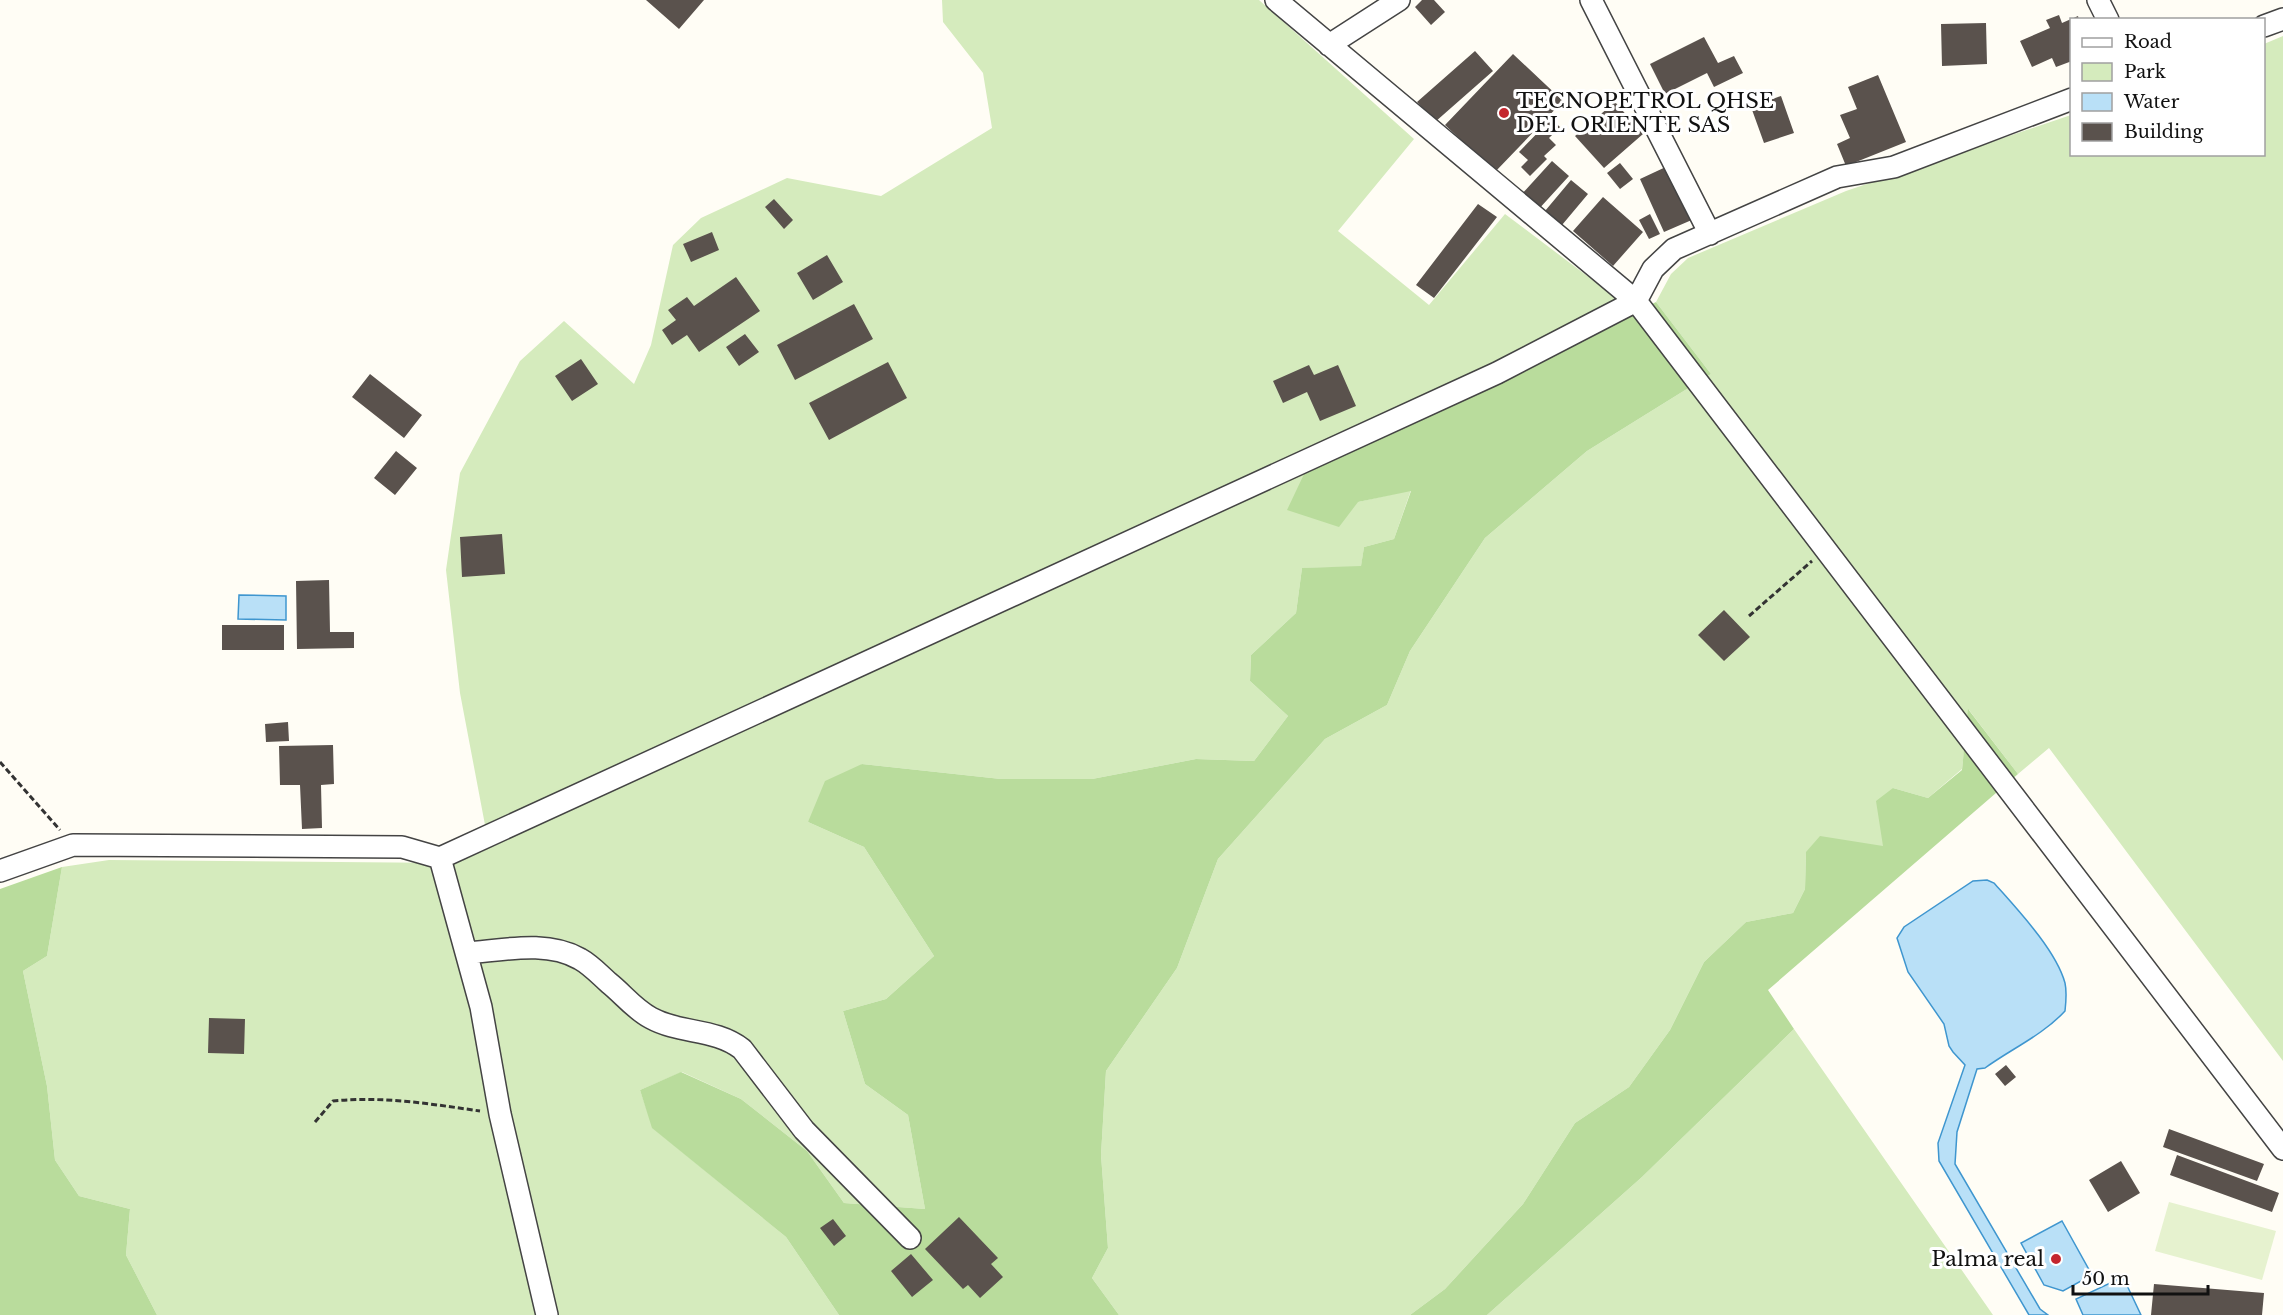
<svg xmlns="http://www.w3.org/2000/svg" width="2283" height="1315" viewBox="0 0 2283 1315" font-family="'Libre Baskerville',serif">
  <rect width="100%" height="100%" fill="#fffdf5"/>
  <path fill="#d5ebbd" d="M 942,0 L 1259,0 L 1414,139 L 1338,231 L 1429,305 L 1505,214 L 1635,312 L 1358,502 L 1411,490 L 1394,539 L 1364,547 L 1361,567 L 1302,568 L 1296,613 L 1251,655 L 1250,681 L 1288,716 L 1254,761 L 1196,759 L 1092,779 L 1001,779 L 862,764 L 808,822 L 864,847 L 934,956 L 886,999 L 843,1011 L 865,1084 L 908,1115 L 925,1209 L 844,1203 L 807,1151 L 741,1099 L 682,1072 L 640,1090 L 653,1128 L 786,1237 L 839,1315 L 157,1315 L 126,1255 L 130,1209 L 79,1196 L 55,1160 L 47,1086 L 23,971 L 47,956 L 62,867 L 109,860 L 451,863 L 489,846 L 460,693 L 446,570 L 460,473 L 520,361 L 564,321 L 634,384 L 651,345 L 673,245 L 701,218 L 787,178 L 881,196 L 992,128 L 983,73 L 943,22 Z
    M 2283,36 L 2283,1061 L 2049,748 L 2018,774 L 1969,710 L 1962,769 L 1928,798 L 1893,788 L 1884,846 L 1806,852 L 1805,889 L 1793,913 L 1746,922 L 1704,962 L 1670,1030 L 1629,1087 L 1575,1123 L 1523,1204 L 1445,1289 L 1410,1315 L 1119,1315 L 1092,1278 L 1108,1248 L 1101,1155 L 1106,1071 L 1177,968 L 1218,859 L 1325,739 L 1387,705 L 1410,651 L 1485,538 L 1587,451 L 1711,374 L 1656,302 L 1671,274 L 1688,258 L 1846,191 L 2071,115 L 2072,154 L 2264,154 L 2264,44 Z
    M 1794,1029 L 1993,1315 L 1487,1315 L 1642,1177 Z"/>
  <path fill="#b9dc9c" d="M 1656,302 L 1711,374 L 1587,451 L 1485,538 L 1410,651 L 1387,705 L 1325,739 L 1218,859 L 1177,968 L 1106,1071 L 1101,1155 L 1108,1248 L 1092,1278 L 1119,1315 L 839,1315 L 786,1237 L 652,1128 L 640,1090 L 681,1072 L 741,1099 L 807,1151 L 844,1203 L 925,1209 L 908,1115 L 865,1084 L 843,1011 L 886,999 L 934,956 L 864,847 L 808,822 L 825,781 L 862,764 L 1001,779 L 1092,779 L 1196,759 L 1254,761 L 1288,716 L 1250,681 L 1251,655 L 1296,613 L 1302,568 L 1361,566 L 1364,547 L 1394,539 L 1411,491 L 1358,502 L 1339,527 L 1287,510 L 1305,472 L 1502,380 Z
    M 1968,709 L 2018,774 L 1768,990 L 1794,1029 L 1642,1177 L 1487,1315 L 1410,1315 L 1445,1289 L 1523,1204 L 1575,1123 L 1629,1087 L 1670,1030 L 1704,962 L 1746,922 L 1793,913 L 1805,889 L 1806,852 L 1820,836 L 1883,846 L 1876,801 L 1893,788 L 1928,798 L 1962,770 Z
    M 62,867 L 47,956 L 23,971 L 47,1086 L 55,1160 L 79,1196 L 130,1209 L 126,1255 L 157,1315 L 0,1315 L 0,889 Z"/>
  <path fill="#e6f2cf" d="M 2169,1202 L 2276,1231 L 2262,1280 L 2155,1251 Z"/>
  <path fill="#b9e0f7" stroke="#3f96cf" stroke-width="1.5" d="M 239,595 L 286,596 L 286,620 L 238,619 Z
    M 1987,880 L 1994,883 C 2017,909 2056,950 2065,983 C 2067,992 2066,1002 2065,1011 C 2043,1035 2011,1049 1985,1068 L 1977,1069 L 1957,1132 L 1955,1164 L 2040,1309 L 2048,1315 L 2029,1315 L 1939,1161 L 1938,1143 L 1965,1065 L 1953,1052 L 1949,1046 L 1944,1024 L 1908,972 L 1897,938 L 1904,927 L 1973,881 Z
    M 2062,1221 L 2092,1275 L 2063,1291 L 2044,1285 L 2021,1243 Z
    M 2123,1277 L 2141,1315 L 2083,1315 L 2076,1299 Z"/>
  <path fill="#5a524d" d="M 646,0 L 704,0 L 679,29 Z
    M 1422,0 L 1434,0 L 1445,12 L 1431,25 L 1415,7 Z
    M 2059,15 L 2062,23 L 2078,16 L 2079,20 L 2072,20 L 2072,61 L 2056,67 L 2052,58 L 2032,67 L 2020,41 L 2050,28 L 2046,20 Z
    M 1986,23 L 1987,64 L 1942,66 L 1941,24 Z
    M 1704,37 L 1718,63 L 1734,56 L 1743,73 L 1714,87 L 1707,73 L 1665,94 L 1650,64 Z
    M 1475,51 L 1493,71 L 1435,122 L 1417,102 Z
    M 1513,54 L 1563,101 L 1495,172 L 1445,125 Z
    M 1878,75 L 1906,142 L 1846,166 L 1837,144 L 1850,138 L 1840,115 L 1857,109 L 1848,87 Z
    M 1781,96 L 1794,133 L 1764,143 L 1751,107 Z
    M 1615,102 L 1643,134 L 1604,168 L 1575,136 Z
    M 1551,119 L 1560,127 L 1549,138 L 1556,145 L 1544,156 L 1547,159 L 1530,176 L 1521,167 L 1528,160 L 1519,152 Z
    M 1552,161 L 1569,176 L 1537,211 L 1520,196 Z
    M 1620,163 L 1633,179 L 1620,189 L 1607,173 Z
    M 1670,165 L 1694,219 L 1664,232 L 1640,179 Z
    M 1571,180 L 1588,194 L 1562,225 L 1545,211 Z
    M 1603,197 L 1643,232 L 1613,266 L 1573,231 Z
    M 774,199 L 793,220 L 784,229 L 765,207 Z
    M 1478,204 L 1497,217 L 1434,298 L 1416,285 Z
    M 1650,214 L 1660,234 L 1649,239 L 1639,220 Z
    M 712,232 L 719,250 L 691,262 L 683,244 Z
    M 827,255 L 843,282 L 813,300 L 797,273 Z
    M 736,277 L 760,311 L 699,352 L 687,335 L 672,345 L 662,330 L 676,320 L 668,310 L 687,297 L 694,306 Z
    M 854,304 L 873,339 L 795,380 L 777,345 Z
    M 745,334 L 759,352 L 739,366 L 726,347 Z
    M 581,359 L 598,384 L 572,401 L 555,376 Z
    M 888,362 L 907,398 L 829,440 L 809,403 Z
    M 1309,365 L 1314,375 L 1338,365 L 1356,406 L 1320,421 L 1307,392 L 1283,403 L 1273,381 Z
    M 370,374 L 422,415 L 404,438 L 352,397 Z
    M 396,451 L 417,468 L 395,495 L 374,478 Z
    M 502,534 L 505,574 L 462,577 L 460,537 Z
    M 329,580 L 330,632 L 354,632 L 354,648 L 297,649 L 296,581 Z
    M 1724,610 L 1750,637 L 1724,661 L 1698,635 Z
    M 222,625 L 284,625 L 284,650 L 222,650 Z
    M 288,722 L 289,741 L 266,742 L 265,724 Z
    M 333,745 L 334,784 L 321,785 L 322,828 L 302,829 L 300,785 L 280,785 L 279,746 Z
    M 209,1018 L 245,1019 L 244,1054 L 208,1053 Z
    M 2006,1065 L 2016,1077 L 2005,1086 L 1995,1074 Z
    M 2169,1129 L 2264,1164 L 2257,1181 L 2163,1147 Z
    M 2177,1155 L 2279,1193 L 2272,1212 L 2170,1175 Z
    M 2121,1161 L 2140,1193 L 2108,1212 L 2089,1180 Z
    M 959,1217 L 998,1258 L 991,1264 L 1003,1277 L 980,1298 L 968,1285 L 963,1289 L 925,1249 Z
    M 833,1219 L 846,1236 L 834,1246 L 820,1228 Z
    M 911,1254 L 933,1280 L 912,1297 L 891,1271 Z
    M 2154,1284 L 2264,1293 L 2262,1315 L 2151,1315 Z"/>
  <g fill="none" stroke-linecap="round" stroke-linejoin="round">
    <g stroke="#444" stroke-width="24">
      <path id="minor" d="M 1276,0 L 1636,301 L 2283,1149
        M 1591,0 L 1710,234
        M 2098,0 L 2108,20
        M 2264,26 L 2283,19
        M 1329,45 L 1399,0
        M 440,858 L 1497,373 L 1636,301 L 1653,269 L 1674,249 L 1837,177 L 1894,167 L 2072,99
        M 0,871 L 73,845 L 402,847 L 440,858 L 481,1007 L 500,1114 L 547,1315
        M 467,953 C 504,950 547,940 580,959 C 591,965 600,975 609,983 C 623,994 634,1009 651,1018 C 680,1034 715,1028 742,1049 L 804,1130 L 910,1238"/>
    </g>
    <path stroke="#333" stroke-width="3" stroke-dasharray="6 3" stroke-linecap="butt" d="M 1749,616 L 1812,561
      M 0,762 L 60,830
      M 315,1122 L 333,1101 C 383,1096 431,1104 480,1111"/>
    <use href="#minor" stroke="#fff" stroke-width="21"/>
  </g>
  <g fill="#c4262e" stroke="#fff" stroke-width="2">
    <circle cx="1504" cy="113" r="6"/>
    <circle cx="2056" cy="1259" r="6"/>
  </g>
  <g text-anchor="middle" stroke-width="6" stroke-linejoin="round" paint-order="stroke">
    <g font-size="21" fill="#111" stroke="#fff" text-anchor="start">
      <text x="1516" y="108">TECNOPETROL QHSE<tspan x="1516" dy="24">DEL ORIENTE SAS</tspan></text>
      <text x="2044" y="1266" text-anchor="end">Palma real</text>
    </g>
  </g>
  <rect x="2070" y="18" width="195" height="138" fill="#ffffff" stroke="#a0a0a0" stroke-width="1.5"/>
  <rect x="2082" y="38" width="30" height="9" fill="#ffffff" stroke="#a0a0a0" stroke-width="1.5"/>
  <text x="2124" y="48" font-size="18" fill="#111111">Road</text>
  <rect x="2082" y="63" width="30" height="18" fill="#d5ebbd" stroke="#a0a0a0" stroke-width="1.5"/>
  <text x="2124" y="78" font-size="18" fill="#111111">Park</text>
  <rect x="2082" y="93" width="30" height="18" fill="#b9e0f7" stroke="#a0a0a0" stroke-width="1.5"/>
  <text x="2124" y="108" font-size="18" fill="#111111">Water</text>
  <rect x="2082" y="123" width="30" height="18" fill="#5a524d" stroke="#a0a0a0" stroke-width="1.5"/>
  <text x="2124" y="138" font-size="18" fill="#111111">Building</text>
  <path d="M2073 1285v9h135v-9" fill="none" stroke="#111111" stroke-width="3"/>
  <text x="2082" y="1285" font-size="18" fill="#111111" stroke="#ffffff" stroke-width="4.5" paint-order="stroke">50 m</text>
</svg>
